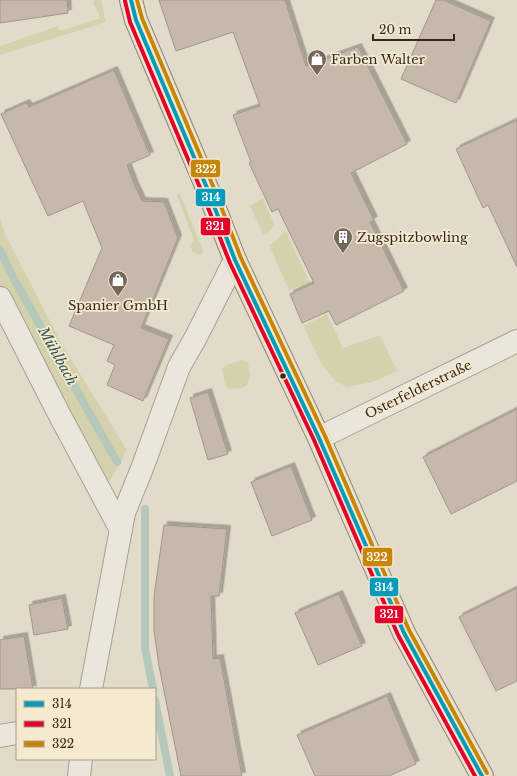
<svg xmlns="http://www.w3.org/2000/svg" width="517" height="776" viewBox="0 0 517 776" font-family="'Libre Baskerville',serif">
  <defs>
    <filter id="shadow"><feDropShadow dx="3.5" dy="-3.5" stdDeviation="0" flood-color="#0004"/></filter>
  </defs>
  <rect width="100%" height="100%" fill="#e2dbca"/>
  <path fill="#d3d2ad" d="M 95,0 L 101,0 L 106,22 L 0,55 L 0,46 L 58,26 L 60,31 L 100,18 L 93,2 Z
    M 180,194 L 203,251 L 201,255 L 192,251 L 191,246 L 194,240 L 177,195 Z
    M 263,198 L 274,224 L 270,231 L 263,234 L 250,206 Z
    M 0,219 L 6,236 L 61,343 L 127,450 L 106,488 L 0,289 Z
    M 285,230 L 310,283 L 289,290 L 269,245 L 276,241 Z
    M 327,314 L 343,348 L 380,335 L 397,371 L 373,382 L 347,387 L 336,381 L 323,367 L 303,326 Z
    M 242,360 L 248,363 L 250,374 L 249,382 L 243,388 L 228,389 L 225,384 L 222,368 L 228,364 Z"/>
  <g fill="none" stroke-linecap="round" stroke-linejoin="round">
    <path stroke="#b6c7bc" stroke-width="8" d="M 0,250 L 14,279 L 117,462
      M 145,509 L 145,648 L 153,689
      M 155,700 L 170,776"/>
  </g>
  <path fill="#c6b9ab" stroke="#a2968a" filter="url(#shadow)" d="M 0,0 L 67,0 L 68,13 L 0,23 Z
    M 159,0 L 285,0 L 306,66 L 358,47 L 407,144 L 351,173 L 374,220 L 370,222 L 404,291 L 336,325 L 329,311 L 302,323 L 290,294 L 314,283 L 278,209 L 272,212 L 262,191 L 249,163 L 251,162 L 233,115 L 260,106 L 233,32 L 176,51 Z
    M 436,0 L 443,0 L 491,21 L 456,103 L 401,79 Z
    M 114,70 L 150,155 L 127,165 L 135,186 L 142,201 L 164,202 L 178,238 L 141,328 L 169,339 L 143,401 L 107,385 L 115,365 L 107,361 L 114,345 L 69,326 L 102,248 L 83,201 L 48,216 L 1,114 L 26,103 L 29,107 Z
    M 517,120 L 517,267 L 488,205 L 483,208 L 456,149 Z
    M 208,392 L 228,454 L 208,460 L 190,398 Z
    M 517,409 L 517,481 L 451,514 L 423,457 Z
    M 291,466 L 312,520 L 272,536 L 251,482 Z
    M 164,525 L 227,529 L 219,596 L 211,596 L 213,659 L 220,658 L 242,776 L 181,776 L 159,666 L 154,631 L 154,596 Z
    M 517,588 L 517,681 L 496,691 L 459,617 Z
    M 339,594 L 362,646 L 318,665 L 295,613 Z
    M 62,598 L 68,629 L 34,635 L 29,605 Z
    M 24,636 L 33,689 L 0,689 L 0,640 Z
    M 387,696 L 416,764 L 389,776 L 315,776 L 297,735 Z"/>
  <g fill="none" stroke-linecap="round" stroke-linejoin="round">
    <g stroke="#a7a094" stroke-width="24">
      <path id="street" d="M 0,298 L 58,412 L 121,530
        M 319,438 L 517,341
        M 91,689 L 124,513 L 143,466 L 179,367 L 196,337 L 235,260
        M 0,736 L 17,733
        M 79,776 L 81,759"/>
    </g>
    <g stroke="#8d867b" stroke-width="24">
      <path id="primary" d="M 131,0 L 136,20 L 207,188 L 235,260 L 319,438 L 404,633 L 482,776"/>
    </g>
    <use href="#street" stroke="#eae6dc" stroke-width="22"/>
    <use href="#primary" stroke="#e2dbcd" stroke-width="22"/>
    <g stroke="#f5e9d0" stroke-width="7">
      <path id="bus-1" d="M 131,0 L 136,20 L 207,188 L 235,260 L 319,438 L 404,633 L 482,776"/>
    </g>
    <g stroke="#f5e9d0" stroke-width="7">
      <path id="bus-2" d="M 125,1 L 130,22 L 201,190 L 230,263 L 314,440 L 398,635 L 475,776"/>
    </g>
    <g stroke="#f5e9d0" stroke-width="7">
      <path id="bus-3" d="M 137,0 L 142,18 L 213,186 L 241,258 L 325,436 L 409,630 L 487,773"/>
    </g>
    <use href="#bus-1" stroke="#059cbc" stroke-width="4"/>
    <use href="#bus-2" stroke="#e4002b" stroke-width="4"/>
    <use href="#bus-3" stroke="#c78607" stroke-width="4"/>
  </g>
  <defs>
    <g id="shop-pin" transform="scale(1)"><path d="M0 17L-7.5 6A9.5 9.5 0 1 1 7.5 6Z" fill="#72675a" stroke="#f5e9d0"/><path d="M-5-2.5h2.3a2.7 3.5 0 0 1 5.4 0H5L5.5 6h-11ZM-1.5-2.5h3a1.5 2.3 0 0 0-3 0Z" fill="#fff"/></g>
    <g id="building-pin" transform="scale(1)"><path d="M0 17L-7.5 6A9.5 9.5 0 1 1 7.5 6Z" fill="#72675a" stroke="#f5e9d0"/><path d="M-4-6H4V6H1V3H-1V6H-4ZM-2.5-4.3h1.7v1.8h-1.7ZM.8-4.3h1.7v1.8H.8ZM-2.5-1h1.7V.8h-1.7ZM.8-1h1.7V.8H.8Z" fill="#fff"/></g>
  </defs>
  <g fill-rule="evenodd">
    <use href="#shop-pin" x="317" y="59"/>
    <use href="#building-pin" x="343" y="237"/>
    <use href="#shop-pin" x="118" y="280"/>
  </g>
  <circle fill="#36281d" stroke="#f5e9d0" stroke-width="1.5" cx="283" cy="376" r="3.5"/>
  <g text-anchor="middle" stroke-width="3.5" stroke-linejoin="round" paint-order="stroke">
    <g font-size="13" fill="#36281d" stroke="#f5e9d0" text-anchor="start">
      <text x="331" y="64">Farben Walter</text>
      <text x="357" y="242">Zugspitzbowling</text>
      <text x="118" y="310" text-anchor="middle">Spanier GmbH</text>
    </g>
    <g font-size="13" fill="#36281d" stroke="#f5e9d0">
      <text transform="translate(418 389) rotate(-26)" y="5">Osterfelderstraße</text>
    </g>
    <g font-size="14" font-style="italic" fill="#2c5652" stroke="#f5e9d0">
      <text transform="translate(58 356) rotate(61)" y="5">Mühlbach</text>
    </g>
  </g>
  <g stroke="#f5e9d0" stroke-width="1.5">
    <rect x="190" y="159" width="31" height="19" rx="4" fill="#c78607"/>
    <rect x="195" y="188" width="31" height="19" rx="4" fill="#059cbc"/>
    <rect x="200" y="217" width="31" height="19" rx="4" fill="#e4002b"/>
    <rect x="362" y="547" width="31" height="20" rx="4" fill="#c78607"/>
    <rect x="369" y="577" width="30" height="20" rx="4" fill="#059cbc"/>
    <rect x="374" y="605" width="30" height="19" rx="4" fill="#e4002b"/>
  </g>
  <g font-size="11" text-anchor="middle" font-weight="bold" fill="#fff">
    <text x="206" y="173">322</text>
    <text x="211" y="201">314</text>
    <text x="215" y="230">321</text>
    <text x="377" y="561">322</text>
    <text x="384" y="591">314</text>
    <text x="389" y="618">321</text>
  </g>
  <rect x="16" y="688" width="140" height="72" fill="#f5e9d0" stroke="#a99c88"/>
  <rect x="24" y="701" width="20" height="6" fill="#059cbc" stroke="#a99c88"/>
  <text x="52" y="708" font-size="12" fill="#36281d">314</text>
  <rect x="24" y="721" width="20" height="6" fill="#e4002b" stroke="#a99c88"/>
  <text x="52" y="728" font-size="12" fill="#36281d">321</text>
  <rect x="24" y="741" width="20" height="6" fill="#c78607" stroke="#a99c88"/>
  <text x="52" y="748" font-size="12" fill="#36281d">322</text>
  <path d="M373 34v6h81v-6" fill="none" stroke="#36281d" stroke-width="2"/>
  <text x="379" y="34" font-size="12" fill="#36281d" stroke="#f5e9d0" stroke-width="3" paint-order="stroke">20 m</text>
</svg>
